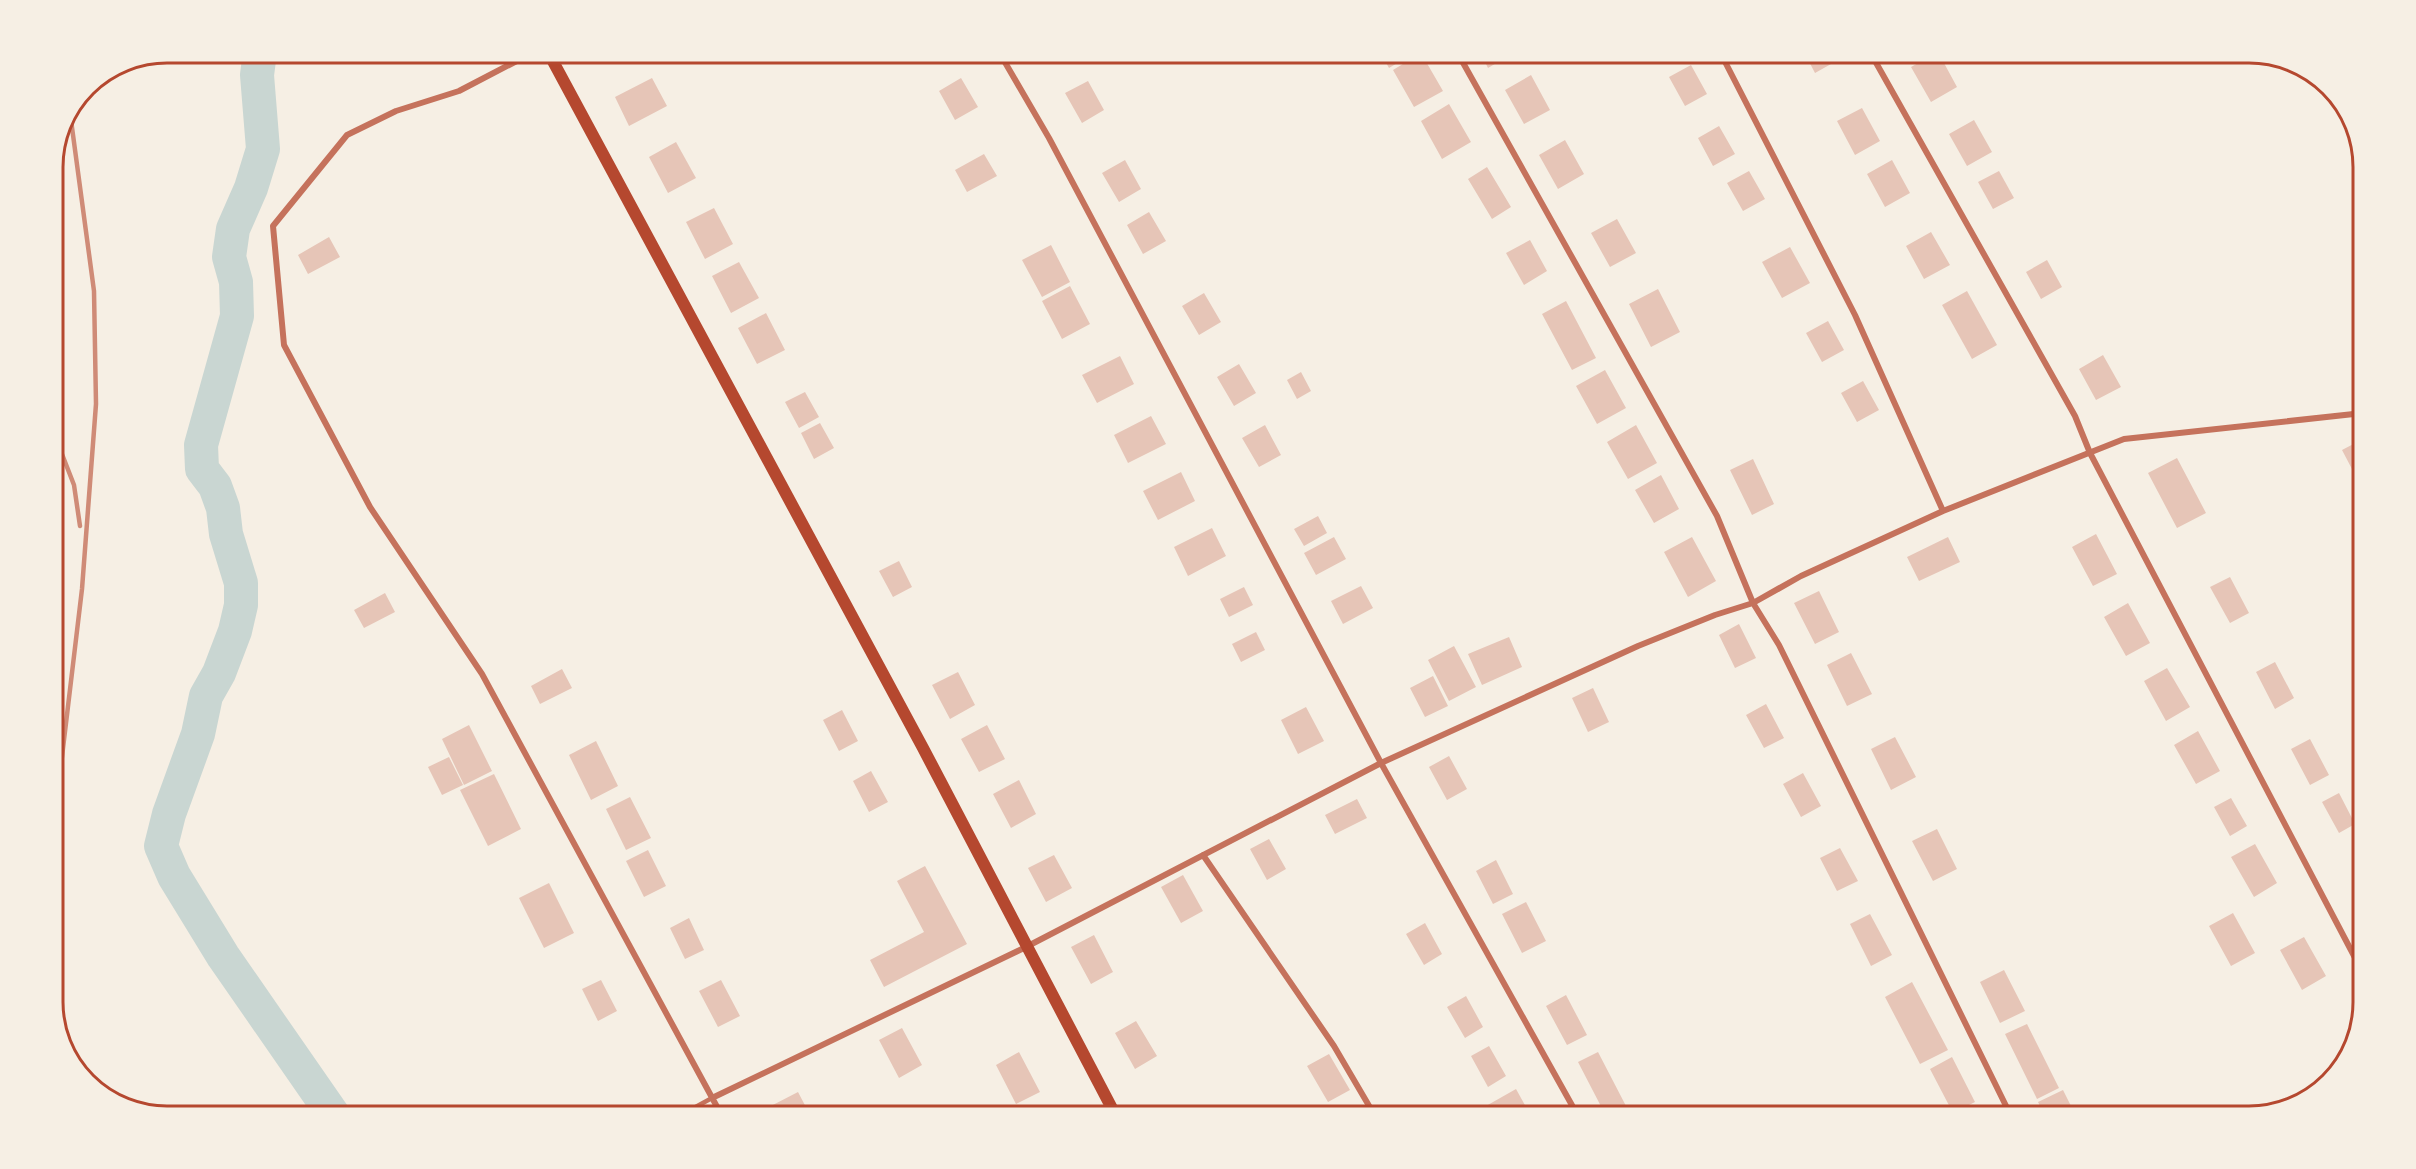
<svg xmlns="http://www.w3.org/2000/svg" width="2416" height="1169" viewBox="0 0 2416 1169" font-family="Arial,sans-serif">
  <rect width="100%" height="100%" fill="#f6efe4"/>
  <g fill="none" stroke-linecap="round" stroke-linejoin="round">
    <path stroke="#c9d6d2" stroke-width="34" d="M 260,52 L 257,75 L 263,149 L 251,188 L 233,229 L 229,257 L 236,282 L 237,316 L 201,445 L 202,469 L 215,486 L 223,508 L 226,534 L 241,583 L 241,605 L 235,631 L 219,673 L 206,696 L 198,734 L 169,814 L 161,846 L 174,876 L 223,956 L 334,1116"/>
  </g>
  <path fill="#e6c5b7" d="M 1043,52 L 1065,52 L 1048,62 Z
    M 1380,52 L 1416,52 L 1389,68 Z
    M 1480,52 L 1515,52 L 1488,68 Z
    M 1804,52 L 1837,52 L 1840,59 L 1815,73 Z
    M 1938,52 L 1957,87 L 1931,102 L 1911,67 Z
    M 1421,53 L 1443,91 L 1414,107 L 1393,70 Z
    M 1691,65 L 1707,94 L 1685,106 L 1669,77 Z
    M 1531,75 L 1550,110 L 1524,124 L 1505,90 Z
    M 652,78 L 667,106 L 629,126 L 615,97 Z
    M 961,78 L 978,107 L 955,120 L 939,91 Z
    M 1088,81 L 1104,110 L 1082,123 L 1065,93 Z
    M 1449,104 L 1471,142 L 1442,159 L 1421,121 Z
    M 1862,108 L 1880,141 L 1855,155 L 1837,121 Z
    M 1974,120 L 1992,152 L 1967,166 L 1949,134 Z
    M 1719,126 L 1735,154 L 1713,166 L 1698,138 Z
    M 1565,140 L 1584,174 L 1558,189 L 1539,155 Z
    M 676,142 L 696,178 L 668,193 L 649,157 Z
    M 984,154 L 997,176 L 967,192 L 955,170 Z
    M 1125,160 L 1141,189 L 1119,202 L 1102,173 Z
    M 1892,160 L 1910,193 L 1885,207 L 1867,174 Z
    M 1487,167 L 1511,207 L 1492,219 L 1468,179 Z
    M 1749,171 L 1765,199 L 1743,211 L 1727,183 Z
    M 1999,171 L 2014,198 L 1993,209 L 1978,182 Z
    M 714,208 L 733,244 L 705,259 L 686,222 Z
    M 1149,212 L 1166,241 L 1143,254 L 1127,225 Z
    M 1617,219 L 1636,253 L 1610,267 L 1591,233 Z
    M 1931,232 L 1950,265 L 1924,279 L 1906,246 Z
    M 329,237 L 340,257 L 308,274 L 298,255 Z
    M 1530,240 L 1547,271 L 1524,285 L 1506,253 Z
    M 1051,245 L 1070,282 L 1042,297 L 1022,260 Z
    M 1790,247 L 1810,283 L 1782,298 L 1762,262 Z
    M 2047,260 L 2062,287 L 2041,299 L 2026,272 Z
    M 739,262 L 759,298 L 731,313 L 712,276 Z
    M 1070,286 L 1090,324 L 1062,339 L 1042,301 Z
    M 1658,289 L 1680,332 L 1651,347 L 1629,304 Z
    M 1967,291 L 1997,345 L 1972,359 L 1942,305 Z
    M 1204,293 L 1221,322 L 1199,335 L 1182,306 Z
    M 1566,301 L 1596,358 L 1572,370 L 1542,314 Z
    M 766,313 L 785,350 L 757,364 L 738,328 Z
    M 1828,321 L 1844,350 L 1822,362 L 1806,333 Z
    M 2103,355 L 2121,387 L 2096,400 L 2079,369 Z
    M 1120,356 L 1134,384 L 1097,403 L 1082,375 Z
    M 1239,364 L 1256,393 L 1234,406 L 1217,377 Z
    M 1605,370 L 1626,408 L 1597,424 L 1576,386 Z
    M 1301,372 L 1311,391 L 1297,399 L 1287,380 Z
    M 1863,381 L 1879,410 L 1857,422 L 1841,393 Z
    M 805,392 L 819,417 L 799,428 L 785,402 Z
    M 1151,416 L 1166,444 L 1128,463 L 1114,435 Z
    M 820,423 L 834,448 L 814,459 L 801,433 Z
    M 1265,425 L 1281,455 L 1259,467 L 1242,438 Z
    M 1636,425 L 1657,463 L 1628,479 L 1607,442 Z
    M 2363,439 L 2363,490 L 2342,450 Z
    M 2177,458 L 2206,513 L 2177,528 L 2148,473 Z
    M 1753,459 L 1774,504 L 1752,515 L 1730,470 Z
    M 1181,472 L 1195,501 L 1158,520 L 1143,491 Z
    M 1661,475 L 1679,509 L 1654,523 L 1635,490 Z
    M 1318,516 L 1327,533 L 1304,546 L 1294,529 Z
    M 1212,528 L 1226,556 L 1188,576 L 1174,547 Z
    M 2096,534 L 2117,574 L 2093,586 L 2072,547 Z
    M 1334,537 L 1346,559 L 1316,575 L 1304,553 Z
    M 1692,537 L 1716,581 L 1688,597 L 1664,552 Z
    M 1948,537 L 1960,562 L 1919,581 L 1907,557 Z
    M 899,561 L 912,587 L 893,597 L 879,571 Z
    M 2230,577 L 2249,613 L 2230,623 L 2210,587 Z
    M 1361,586 L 1373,608 L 1343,624 L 1331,601 Z
    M 1244,587 L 1253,605 L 1229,617 L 1220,599 Z
    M 1819,591 L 1839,632 L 1815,644 L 1794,603 Z
    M 385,593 L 395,612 L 364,628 L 354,610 Z
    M 2128,603 L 2150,643 L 2126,656 L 2104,617 Z
    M 1739,624 L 1756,658 L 1735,668 L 1719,635 Z
    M 1256,632 L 1265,650 L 1241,662 L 1232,644 Z
    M 1509,637 L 1522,667 L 1482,685 L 1468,654 Z
    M 1454,646 L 1476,687 L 1449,701 L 1428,660 Z
    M 1851,653 L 1872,694 L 1847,706 L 1827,665 Z
    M 2275,662 L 2294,698 L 2275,709 L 2256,672 Z
    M 2167,668 L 2190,707 L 2166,721 L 2144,681 Z
    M 562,669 L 572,688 L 540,704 L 531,686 Z
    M 958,672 L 975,705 L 950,719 L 932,685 Z
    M 1433,676 L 1448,706 L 1425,717 L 1410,688 Z
    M 1593,688 L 1609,722 L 1588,732 L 1572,698 Z
    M 1766,704 L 1784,738 L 1764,748 L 1746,715 Z
    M 1306,707 L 1324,741 L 1298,754 L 1281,720 Z
    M 842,710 L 858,741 L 839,751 L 823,720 Z
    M 469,725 L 492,771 L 464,785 L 442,739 Z
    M 987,725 L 1005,759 L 979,772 L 961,739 Z
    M 2198,731 L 2220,771 L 2196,784 L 2174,745 Z
    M 1895,737 L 1916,777 L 1891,790 L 1871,749 Z
    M 2310,739 L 2329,775 L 2310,785 L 2291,749 Z
    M 596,741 L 618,786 L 591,800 L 569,755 Z
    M 1449,756 L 1467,789 L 1447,800 L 1429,767 Z
    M 449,757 L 463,785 L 442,795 L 428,767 Z
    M 871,771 L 888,802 L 869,812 L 853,781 Z
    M 1803,773 L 1821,806 L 1801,817 L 1783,784 Z
    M 494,774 L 521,829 L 488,846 L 460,790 Z
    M 1019,780 L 1036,814 L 1011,828 L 993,794 Z
    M 2339,793 L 2355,824 L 2339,833 L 2322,802 Z
    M 630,797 L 651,838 L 626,850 L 606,809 Z
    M 2231,798 L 2247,826 L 2230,836 L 2214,807 Z
    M 1357,799 L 1367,818 L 1335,834 L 1325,815 Z
    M 1937,829 L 1957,869 L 1933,881 L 1912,841 Z
    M 1269,839 L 1286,869 L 1267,880 L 1250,849 Z
    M 2255,844 L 2277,883 L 2254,897 L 2231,857 Z
    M 1840,848 L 1858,881 L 1837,891 L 1820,858 Z
    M 648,850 L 666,886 L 644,897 L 626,861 Z
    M 1054,855 L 1072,888 L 1046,902 L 1028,868 Z
    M 2363,856 L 2363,880 L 2354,861 Z
    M 1496,860 L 1513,894 L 1493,904 L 1476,871 Z
    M 925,866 L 967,944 L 884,987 L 870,960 L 924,932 L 897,881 Z
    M 1183,875 L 1203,911 L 1181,923 L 1161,887 Z
    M 549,883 L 574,933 L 544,948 L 519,898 Z
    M 1526,902 L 1546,941 L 1522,953 L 1502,914 Z
    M 2233,913 L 2255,953 L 2231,966 L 2209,926 Z
    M 1870,914 L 1892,955 L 1871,966 L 1850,924 Z
    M 689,918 L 704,950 L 685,959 L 670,928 Z
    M 1425,923 L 1442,954 L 1424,965 L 1406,934 Z
    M 1094,935 L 1113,972 L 1091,984 L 1071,947 Z
    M 2304,937 L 2326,976 L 2302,990 L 2280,950 Z
    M 2004,970 L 2025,1011 L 2000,1023 L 1980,982 Z
    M 601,980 L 617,1011 L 598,1021 L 582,989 Z
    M 721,980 L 740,1016 L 718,1027 L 699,991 Z
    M 1912,982 L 1948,1050 L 1920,1064 L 1885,997 Z
    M 1566,995 L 1587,1035 L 1567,1045 L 1546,1006 Z
    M 1466,996 L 1483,1027 L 1465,1038 L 1447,1007 Z
    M 1136,1021 L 1157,1056 L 1135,1069 L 1115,1033 Z
    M 2027,1024 L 2059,1088 L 2037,1099 L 2005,1034 Z
    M 902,1028 L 922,1065 L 899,1078 L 879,1040 Z
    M 1489,1046 L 1506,1076 L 1488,1087 L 1471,1056 Z
    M 1019,1052 L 1040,1092 L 1016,1104 L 996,1065 Z
    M 1598,1052 L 1626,1106 L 1606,1116 L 1578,1062 Z
    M 1329,1054 L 1350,1090 L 1328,1102 L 1307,1066 Z
    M 1952,1057 L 1975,1102 L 1953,1113 L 1930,1069 Z
    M 1516,1089 L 1531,1116 L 1492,1116 L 1486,1106 Z
    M 2063,1090 L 2076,1116 L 2045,1116 L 2038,1102 Z
    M 798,1092 L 808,1111 L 796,1116 L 772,1116 L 767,1108 Z
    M 1051,1105 L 1057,1116 L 1030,1116 Z"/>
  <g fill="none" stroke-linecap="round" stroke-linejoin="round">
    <path stroke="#c5725c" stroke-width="4.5" d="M 679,1116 L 712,1098"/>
    <path stroke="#c5725c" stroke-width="6" d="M 534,52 L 459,91 L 396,111 L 347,135 L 273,226 L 284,345 L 370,507 L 482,674 L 722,1116
      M 999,52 L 1049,138 L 1381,763 L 1578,1116
      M 1457,52 L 1717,516 L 1753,603 L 1779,645 L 2011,1116
      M 1720,52 L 1855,315 L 1943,511
      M 1870,52 L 2075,416 L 2090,453 L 2363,973
      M 1203,855 L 1334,1046 L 1375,1116
      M 712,1098 L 1026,947 L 1381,763 L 1638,646 L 1715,615 L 1753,603 L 1801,576 L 1943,511 L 2124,439 L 2363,413"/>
    <path stroke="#b5482f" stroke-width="12" d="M 548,52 L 923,748 L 1116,1116"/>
    <path stroke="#cf8b77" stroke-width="4.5" d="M 53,431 L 74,485 L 80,526
      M 53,832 L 82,589 L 96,404 L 94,291 L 71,120
      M 53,998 L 54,1014"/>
  </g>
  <path d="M0 0H2416V1169H0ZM167 63H2249A104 104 0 0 1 2353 167V1002A104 104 0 0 1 2249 1106H167A104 104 0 0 1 63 1002V167A104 104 0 0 1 167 63Z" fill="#f6efe4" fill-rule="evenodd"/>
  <path fill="none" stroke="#b5482f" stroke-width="3" d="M167 63H2249A104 104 0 0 1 2353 167V1002A104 104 0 0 1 2249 1106H167A104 104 0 0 1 63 1002V167A104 104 0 0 1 167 63Z"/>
</svg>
